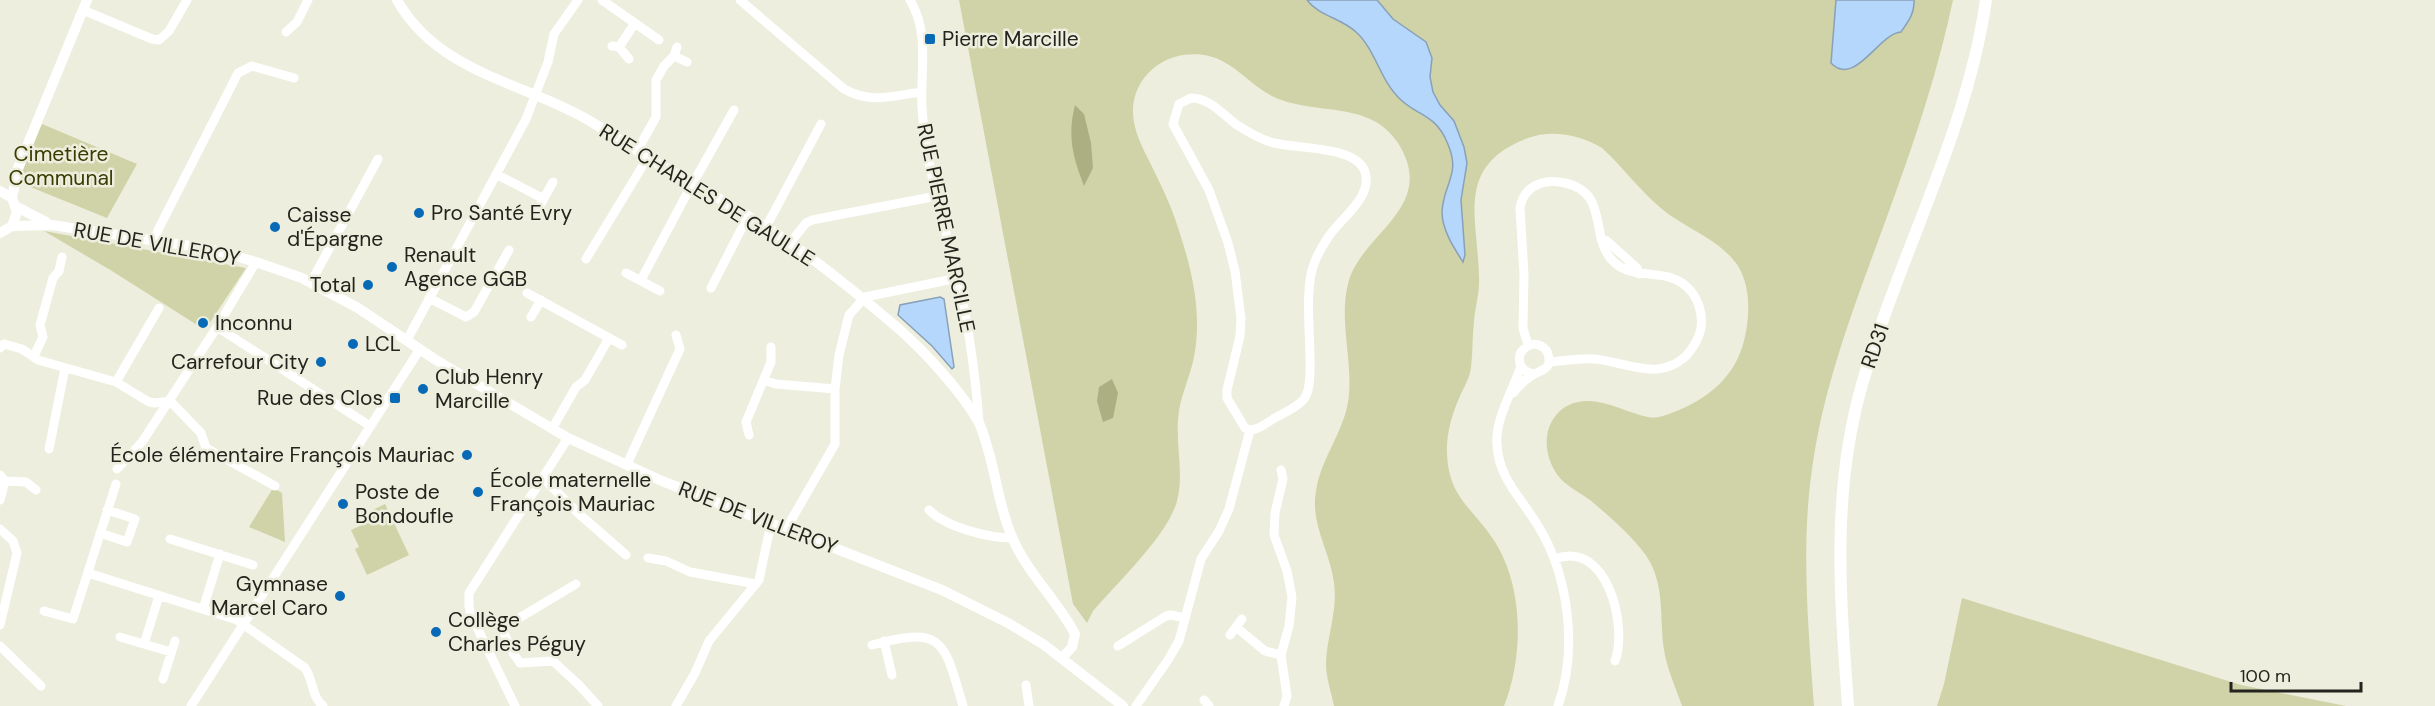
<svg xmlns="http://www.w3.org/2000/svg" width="2435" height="706" viewBox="0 0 2435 706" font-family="'DM Sans',sans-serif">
  <rect width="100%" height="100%" fill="#edeedd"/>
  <path fill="#cfd3a7" d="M 959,0 L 1953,0 C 1938,70 1917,134 1893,200 C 1863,284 1828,368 1814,456 C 1800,539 1808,623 1814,706 L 1682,706 C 1676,688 1667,669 1664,650 C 1659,616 1666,584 1645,554 C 1630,534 1609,516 1590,500 C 1582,494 1572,489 1564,482 C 1552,472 1545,452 1547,437 C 1548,424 1557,410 1569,405 C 1596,393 1622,412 1648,417 C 1657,419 1666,415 1674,412 C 1708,399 1735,377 1744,341 C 1750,317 1751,287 1738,266 C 1720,239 1686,229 1662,209 C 1640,191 1623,167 1602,148 C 1582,135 1551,129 1528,138 C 1454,166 1478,218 1479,277 C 1480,292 1475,307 1474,322 C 1472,337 1473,352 1471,367 C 1470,378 1464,387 1460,396 C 1452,414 1446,434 1447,454 C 1449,498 1472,507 1493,539 C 1524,585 1524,656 1504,706 L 1334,706 C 1331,691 1326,678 1326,663 C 1327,635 1338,611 1334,583 C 1330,551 1310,524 1316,491 C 1321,457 1347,428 1349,394 C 1352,358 1339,319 1348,284 C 1360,233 1439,208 1398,143 C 1368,96 1307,119 1265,92 C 1251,83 1239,70 1224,62 C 1206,51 1178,52 1161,63 C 1144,73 1133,91 1133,111 C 1133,134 1146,153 1155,173 C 1165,193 1174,213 1180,234 C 1193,273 1202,316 1194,357 C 1190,378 1179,398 1178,420 C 1176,447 1184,475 1177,501 C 1168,535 1117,583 1093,611 L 1087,623 L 1073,604 Z
    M 42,124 L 137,164 L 107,218 L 18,182 Z
    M 44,231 L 246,268 L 205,330 L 112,271 Z
    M 273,488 L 282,493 L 285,542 L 249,527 Z
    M 385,504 L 409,555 L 367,575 L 355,549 L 359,547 L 351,530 L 362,525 L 358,517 Z
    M 1962,598 L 2241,685 L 2346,706 L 1937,706 L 1944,684 Z"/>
  <path fill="#abaf82" d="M 1075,105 L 1084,114 L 1091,143 L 1093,168 L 1084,186 C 1073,158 1067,136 1075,105 Z
    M 1112,379 L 1118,393 L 1113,418 L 1103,422 L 1097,401 L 1099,387 Z"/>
  <path fill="#b5d7fb" stroke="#89a1b8" stroke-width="1.5" d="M 1307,0 L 1377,0 L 1393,19 L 1426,42 L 1432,58 L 1430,77 L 1433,92 L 1440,105 L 1454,121 L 1464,147 L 1467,163 L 1461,200 L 1465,255 L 1463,262 C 1454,248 1442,230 1442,212 C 1443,183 1462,175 1447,142 C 1435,114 1418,116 1401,100 C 1380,81 1376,50 1356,32 C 1341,18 1319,16 1307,0 Z
    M 1836,0 L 1914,0 C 1915,13 1908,22 1901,32 C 1879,33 1855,88 1831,63 Z
    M 940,297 L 944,299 L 954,367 L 952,369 L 932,346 L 898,315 L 900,305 Z"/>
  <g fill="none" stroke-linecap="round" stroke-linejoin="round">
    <path stroke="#fff" stroke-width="9" d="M 602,0 L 659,40
      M 740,0 L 844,89 C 871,104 892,96 921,92
      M 910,0 C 930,33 920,71 922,107 C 925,165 944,220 957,277 C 969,324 975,373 979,421
      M 83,10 L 152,39 L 159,40 L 169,31 L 187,0
      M 286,32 L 297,22 L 308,0
      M 612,46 L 619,47 L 629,59
      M 619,47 L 635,23
      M 674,56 L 687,62
      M 1191,98 C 1210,98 1222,114 1237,125 C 1248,132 1261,140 1274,143 C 1298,149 1357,146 1365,172 C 1373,197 1341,218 1329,236 C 1323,245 1317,255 1314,264 C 1300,299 1319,381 1304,399 C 1297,408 1283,413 1273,419 C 1265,424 1255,433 1245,428 L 1227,398 L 1227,390 L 1240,336 L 1241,318 L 1235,271 L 1228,243 L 1209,190 L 1173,124 L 1179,104 Z
      M 637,151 L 656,117 L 656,80 L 664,66 L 674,56 L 677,47
      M 496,174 L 542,198
      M 537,211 L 553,182
      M 766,227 L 821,124
      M 1601,239 L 1607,241 L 1637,268 L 1639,274
      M 155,241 L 158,230 L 238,73 L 252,66 L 294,78
      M 790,243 L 806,223 L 812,220 L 937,196
      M 586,259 L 648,157
      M 256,262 L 217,327 L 370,426
      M 626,273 L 660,291
      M 641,280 L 683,201 L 734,110
      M 311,282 L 378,159
      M 711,288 L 748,216
      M 527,293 L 622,345
      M 429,298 L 466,317 L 474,312 L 509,250
      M 531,317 L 541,300
      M 407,340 L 526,119 L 548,62 L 554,34 L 578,0
      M 1528,345 L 1523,328 L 1524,274 L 1520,208 C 1522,197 1528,188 1539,184 C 1548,180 1556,181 1565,183 C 1611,193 1588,240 1615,263 C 1636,281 1665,267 1687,287 C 1698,297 1703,313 1701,328 C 1699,339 1693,348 1686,356 C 1658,382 1626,362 1595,359 C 1580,358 1564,361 1549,362
      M 0,348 L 4,344 L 22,349 L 38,360 L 116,382 L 149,402 L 155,403 L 170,401
      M 34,356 L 43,337 L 40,325 L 53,278 L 59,271 L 62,257
      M 1521,366 C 1513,390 1495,419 1497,444 C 1498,477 1521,498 1537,524 C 1569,575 1578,649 1558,706
      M 764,380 L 776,384 L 835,389
      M 116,382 L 159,308
      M 1513,393 C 1518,387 1524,380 1531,376 C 1542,369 1554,370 1547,351 C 1539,342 1529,342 1521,352 C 1517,362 1521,371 1533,374
      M 170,401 L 201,433 L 206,448 L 275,486
      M 552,429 L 576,387 L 585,380 L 609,338
      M 749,435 L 746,422 L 771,362 L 771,347
      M 49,449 L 65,368
      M 627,464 L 680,349 L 676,335
      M 117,469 L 142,442 L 217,327
      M 1281,470 L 1283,479 L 1275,513 L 1274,535 L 1287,571 L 1292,597 L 1289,626 L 1281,655 L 1287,696 L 1284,706
      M 0,475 L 5,481 L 26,482 L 36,490
      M 543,478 L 578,513 L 626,555
      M 0,500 L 5,481
      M 929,510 C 946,527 988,538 1012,538
      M 0,529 L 13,541 L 17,553 L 0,625
      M 786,529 L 835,444 L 835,389 L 839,355 L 849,315 L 865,297 L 958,278
      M 100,533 L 127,542 L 135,519 L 107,510
      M 170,539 L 253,565
      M 648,558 L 666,561 L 690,572 L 756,584
      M 1555,559 C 1607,539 1628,626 1615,661
      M 88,573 L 237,620 L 305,668 C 314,681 311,696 323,706
      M 576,584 L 506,626 L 503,630 L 511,650 L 520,663 L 553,661 L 579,685 L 598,706
      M 203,609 L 220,554
      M 44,611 L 73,619 L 116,484
      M 1236,627 L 1265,651 L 1281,655
      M 1230,635 L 1242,619
      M 120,637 L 171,652
      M 884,641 L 892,675
      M 144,644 L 159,596
      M 872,645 C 945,625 944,642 963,706
      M 0,646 L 41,686
      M 1118,646 L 1166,616 L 1171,615 L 1185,618
      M 163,679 L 175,641
      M 1026,685 L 1029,706
      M 1204,700 L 1209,706
      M 191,706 L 420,349
      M 515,706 L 471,615 L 469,606 L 469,593 L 568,438
      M 676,706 L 695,673 L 709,641 L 759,580 L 771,523
      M 1136,706 L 1168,660 L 1179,641 L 1201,559 L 1219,531 L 1229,509 L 1250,430"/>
    <path stroke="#fff" stroke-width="10" d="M 397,0 C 439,74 524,82 590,121 C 611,134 631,147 652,160 C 698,186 745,212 789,242 C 827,269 864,299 899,329 C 925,352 961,391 978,421 C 983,430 986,443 989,453 C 997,481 1000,510 1012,537 C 1027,573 1057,600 1075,634 L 1072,647 L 1062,658
      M 0,191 L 12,198 L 17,212 L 12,226 L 0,233
      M 12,198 L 18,168 L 87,0
      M 17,207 L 46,222
      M 12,226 L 52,225 L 210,249 L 256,262 L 302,278 L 358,308 L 436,360 L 568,438 L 662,481 L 942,590 L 1008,623 L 1043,644 L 1123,706"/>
    <path stroke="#fff" stroke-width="12" d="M 1848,706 C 1840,594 1831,490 1863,381 C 1900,253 1967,133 1986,0"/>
  </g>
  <g fill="#086ab6" stroke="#edeedd" stroke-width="2">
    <rect x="924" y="33" width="12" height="12" rx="3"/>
    <circle cx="419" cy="213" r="6"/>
    <circle cx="275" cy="227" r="6"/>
    <circle cx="392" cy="267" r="6"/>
    <circle cx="368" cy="285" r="6"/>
    <circle cx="203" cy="323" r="6"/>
    <circle cx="353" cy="344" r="6"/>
    <circle cx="321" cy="362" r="6"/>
    <circle cx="423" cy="389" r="6"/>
    <rect x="389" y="392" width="12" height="12" rx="3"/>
    <circle cx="467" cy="455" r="6"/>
    <circle cx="478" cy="492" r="6"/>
    <circle cx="343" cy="504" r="6"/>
    <circle cx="340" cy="596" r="6"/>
    <circle cx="436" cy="632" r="6"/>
  </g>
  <g text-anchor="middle" stroke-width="5" stroke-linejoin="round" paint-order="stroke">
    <g font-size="21" fill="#23241d" stroke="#edeedd" text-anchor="start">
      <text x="942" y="46">Pierre Marcille</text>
      <text x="431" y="220">Pro Santé Evry</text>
      <text x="287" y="222">Caisse<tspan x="287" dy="24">d'Épargne</tspan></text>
      <text x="404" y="262">Renault<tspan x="404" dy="24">Agence GGB</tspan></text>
      <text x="356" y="292" text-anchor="end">Total</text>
      <text x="215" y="330">Inconnu</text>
      <text x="365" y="351">LCL</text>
      <text x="309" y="369" text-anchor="end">Carrefour City</text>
      <text x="435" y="384">Club Henry<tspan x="435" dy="24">Marcille</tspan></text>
      <text x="383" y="405" text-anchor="end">Rue des Clos</text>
      <text x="455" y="462" text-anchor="end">École élémentaire François Mauriac</text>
      <text x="490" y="487">École maternelle<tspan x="490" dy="24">François Mauriac</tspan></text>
      <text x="355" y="499">Poste de<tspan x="355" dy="24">Bondoufle</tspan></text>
      <text x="328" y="591" text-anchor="end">Gymnase<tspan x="328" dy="24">Marcel Caro</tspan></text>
      <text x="448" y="627">Collège<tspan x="448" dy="24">Charles Péguy</tspan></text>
    </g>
    <g font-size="21" fill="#3a3c02" stroke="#edeedd">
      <text x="61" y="161">Cimetière<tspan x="61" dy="24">Communal</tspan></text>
    </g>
    <g font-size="21" fill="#23241d" stroke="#edeedd">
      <text transform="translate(707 195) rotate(32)" y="7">RUE CHARLES DE GAULLE</text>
      <text transform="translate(946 228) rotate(78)" y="7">RUE PIERRE MARCILLE</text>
      <text transform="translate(157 244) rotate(10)" y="7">RUE DE VILLEROY</text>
      <text transform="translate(1875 346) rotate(-71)" y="7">RD31</text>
      <text transform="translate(758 518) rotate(21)" y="7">RUE DE VILLEROY</text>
    </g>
  </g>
  <path d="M2231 682v9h130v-9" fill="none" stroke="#23241d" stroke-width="3"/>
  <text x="2240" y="682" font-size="18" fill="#23241d" stroke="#edeedd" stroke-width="4.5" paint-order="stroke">100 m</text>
</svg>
